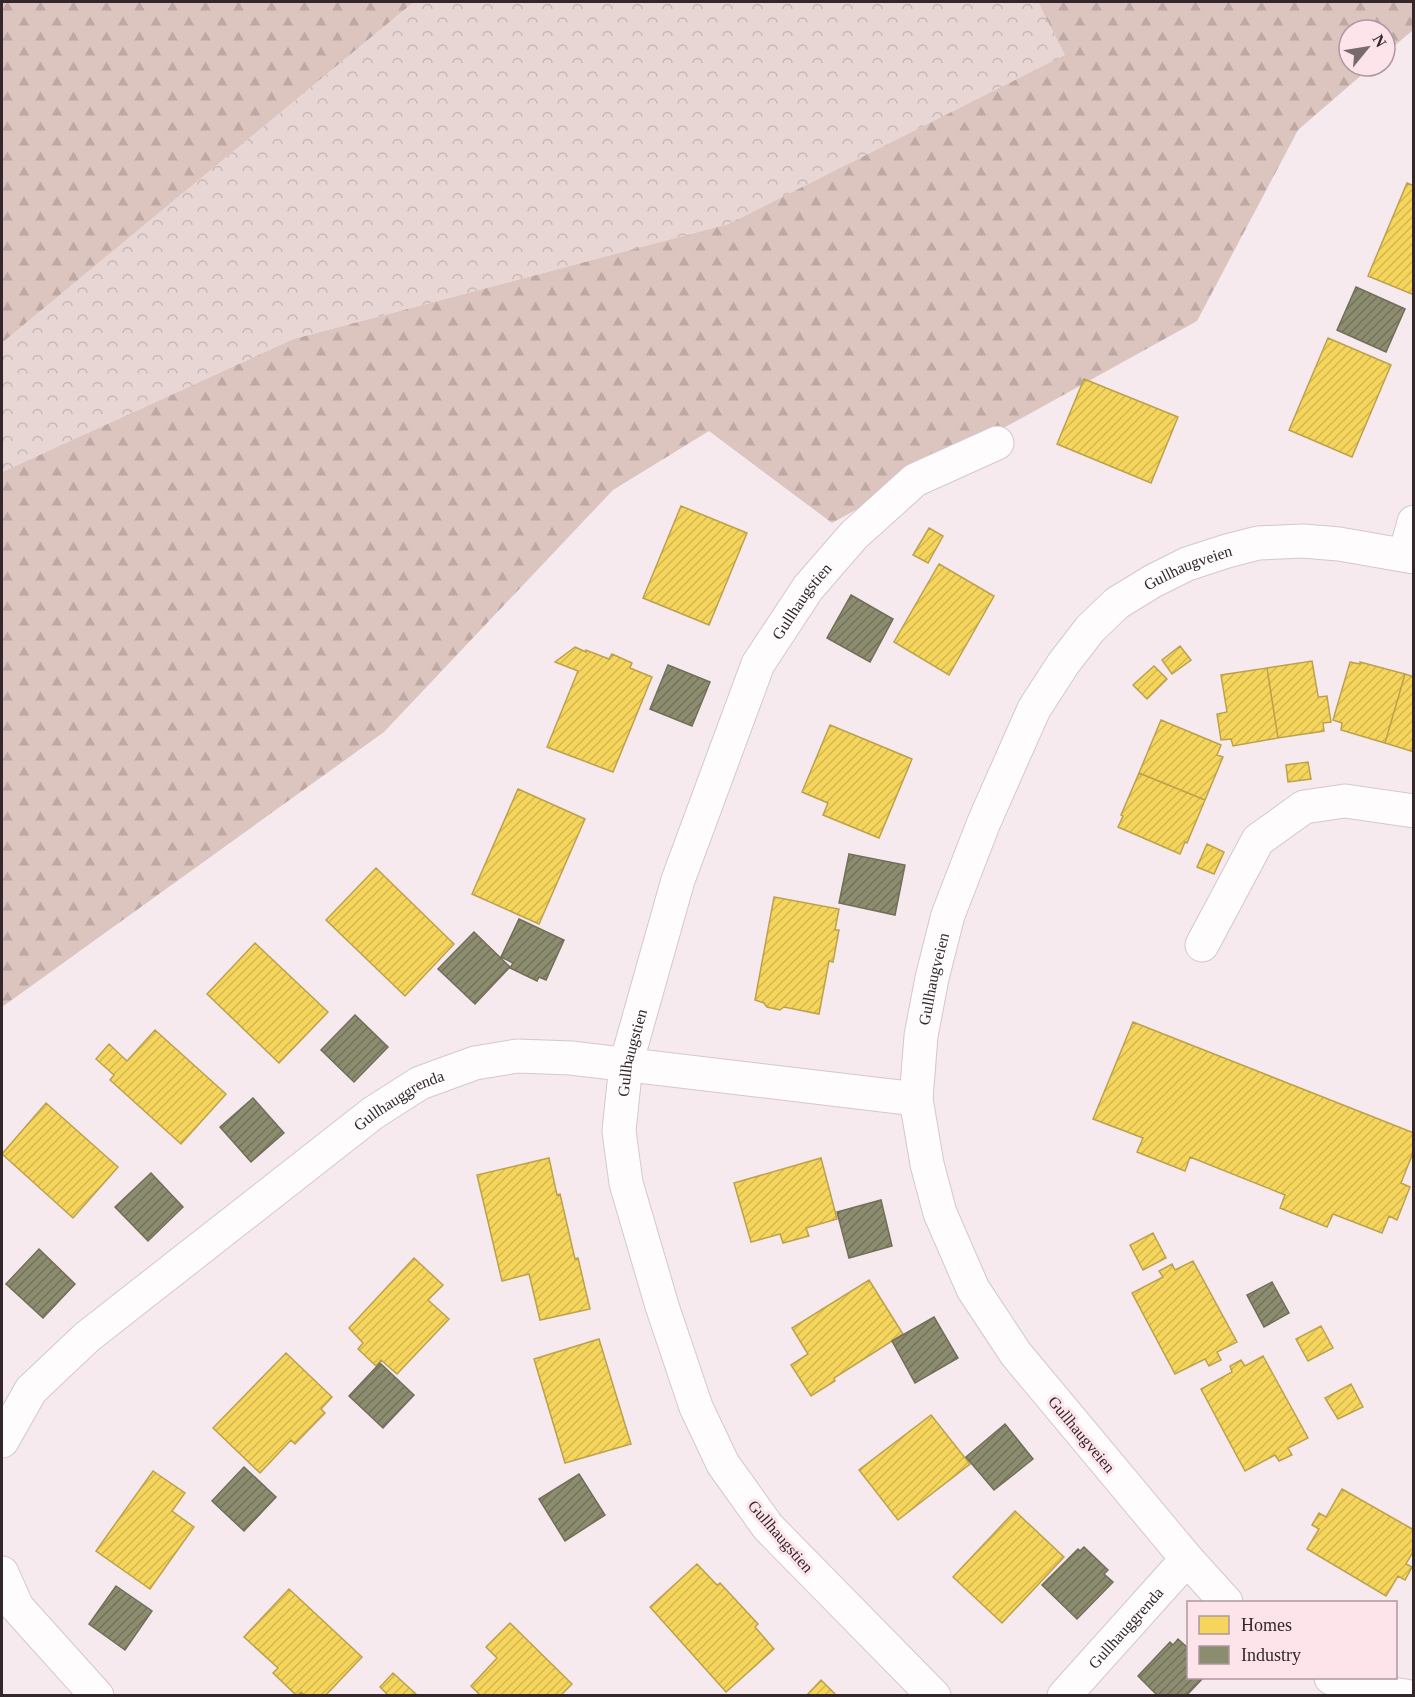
<svg xmlns="http://www.w3.org/2000/svg" width="1415" height="1697" viewBox="0 0 1415 1697" font-family="Georgia,serif">
  <defs>
    <pattern id="forest-firs" width="22" height="20" patternUnits="userSpaceOnUse" patternTransform="scale(1.5)"><rect width="22" height="20" fill="#dcc4bf"/><path d="M5 1l3.5 6h-7zM16 11l3.5 6h-7z" fill="#bda8a4"/></pattern>
    <pattern id="park-crowns" width="20" height="18" patternUnits="userSpaceOnUse" patternTransform="scale(1.5)"><rect width="20" height="18" fill="#e8d6d4"/><path d="M2 6a3 3 0 1 1 6 0M12 15a3 3 0 1 1 6 0" fill="none" stroke="#c7b8b6"/></pattern>
    <pattern id="homes-hatch" width="6" height="6" patternUnits="userSpaceOnUse" patternTransform="scale(1.5)"><rect width="6" height="6" fill="#f6d55c"/><path d="M-1 1l2-2M0 6l6-6M5 7l2-2" fill="none" stroke="#d3b750"/></pattern>
    <pattern id="industry-hatch" width="6" height="6" patternUnits="userSpaceOnUse" patternTransform="scale(1.5)"><rect width="6" height="6" fill="#8c8c6e"/><path d="M-1 1l2-2M0 6l6-6M5 7l2-2" fill="none" stroke="#73725b"/></pattern>
  </defs>
  <rect width="100%" height="100%" fill="#f7eaee"/>
  <path fill="url(#forest-firs)" d="M 2,2 L 414,2 L 2,343 Z
    M 1038,2 L 1413,2 L 1413,30 L 1385,54 L 1385,30 L 1349,30 L 1349,66 L 1372,66 L 1298,130 L 1197,321 L 832,523 L 709,431 L 613,490 L 384,732 L 2,1007 L 2,472 L 293,339 L 728,224 L 1064,55 Z"/>
  <path fill="url(#park-crowns)" d="M 414,2 L 1038,2 L 1065,55 L 728,224 L 293,339 L 2,472 L 2,343 Z"/>
  <path fill="url(#homes-hatch)" stroke="#bca14d" stroke-width="1.5" d="M 1407,183 L 1414,186 L 1414,295 L 1368,276 Z
    M 1328,338 L 1391,365 L 1352,457 L 1289,430 Z
    M 1084,379 L 1178,417 L 1151,483 L 1057,444 Z
    M 681,506 L 747,533 L 709,625 L 643,598 Z
    M 929,528 L 943,536 L 928,563 L 913,555 Z
    M 939,564 L 994,596 L 949,675 L 894,642 Z
    M 1180,646 L 1191,660 L 1172,674 L 1162,660 Z
    M 575,647 L 586,652 L 586,650 L 609,659 L 612,654 L 632,663 L 630,668 L 652,677 L 613,772 L 547,747 L 578,671 L 555,662 Z
    M 1312,661 L 1318,696 L 1319,697 L 1327,696 L 1331,722 L 1323,723 L 1324,731 L 1278,738 L 1267,668 Z
    M 1350,662 L 1360,664 L 1360,662 L 1405,674 L 1385,743 L 1341,730 L 1342,723 L 1333,720 Z
    M 1154,666 L 1167,679 L 1147,699 L 1133,685 Z
    M 1267,668 L 1278,738 L 1233,746 L 1231,739 L 1221,740 L 1217,714 L 1227,712 L 1221,675 Z
    M 1405,674 L 1414,677 L 1414,752 L 1385,743 Z
    M 1161,720 L 1221,745 L 1217,755 L 1223,757 L 1205,800 L 1139,773 Z
    M 830,725 L 912,759 L 879,838 L 823,815 L 828,803 L 802,792 Z
    M 1308,762 L 1311,779 L 1288,782 L 1286,765 Z
    M 1139,773 L 1205,800 L 1187,843 L 1185,842 L 1180,854 L 1118,827 L 1123,816 L 1121,815 Z
    M 518,789 L 585,819 L 539,924 L 472,894 Z
    M 1207,844 L 1224,852 L 1214,874 L 1197,867 Z
    M 376,868 L 454,944 L 405,996 L 326,920 Z
    M 774,897 L 839,909 L 835,930 L 839,930 L 833,962 L 829,961 L 819,1014 L 784,1007 L 780,1010 L 767,1007 L 764,1003 L 755,1000 Z
    M 255,943 L 328,1012 L 279,1063 L 207,994 Z
    M 1133,1022 L 1414,1133 L 1414,1150 L 1401,1183 L 1410,1187 L 1397,1220 L 1389,1216 L 1382,1233 L 1333,1214 L 1327,1227 L 1280,1208 L 1285,1195 L 1190,1157 L 1185,1171 L 1137,1152 L 1143,1138 L 1093,1119 Z
    M 155,1030 L 226,1094 L 181,1144 L 110,1080 L 114,1075 L 96,1059 L 109,1044 L 127,1061 Z
    M 46,1103 L 118,1167 L 73,1218 L 2,1154 Z
    M 549,1158 L 557,1195 L 560,1194 L 575,1259 L 578,1258 L 590,1309 L 540,1320 L 529,1274 L 502,1281 L 477,1175 Z
    M 821,1158 L 837,1219 L 806,1228 L 809,1236 L 783,1243 L 780,1234 L 751,1242 L 734,1183 Z
    M 1153,1233 L 1166,1258 L 1143,1270 L 1130,1245 Z
    M 414,1258 L 443,1285 L 428,1300 L 449,1319 L 397,1374 L 381,1360 L 376,1366 L 358,1349 L 363,1343 L 349,1328 Z
    M 1193,1261 L 1237,1342 L 1217,1352 L 1221,1360 L 1209,1366 L 1205,1359 L 1175,1374 L 1132,1293 L 1163,1277 L 1159,1271 L 1172,1264 L 1175,1270 Z
    M 869,1280 L 903,1334 L 834,1378 L 835,1381 L 811,1396 L 791,1365 L 808,1354 L 792,1328 Z
    M 1321,1326 L 1333,1348 L 1308,1361 L 1296,1339 Z
    M 599,1339 L 631,1444 L 565,1463 L 534,1359 Z
    M 286,1353 L 332,1397 L 321,1409 L 325,1413 L 295,1444 L 291,1440 L 260,1473 L 213,1428 Z
    M 1263,1356 L 1308,1438 L 1288,1448 L 1292,1455 L 1279,1461 L 1275,1455 L 1245,1471 L 1201,1389 L 1232,1372 L 1230,1366 L 1241,1360 L 1245,1366 Z
    M 1351,1384 L 1363,1407 L 1338,1419 L 1325,1398 Z
    M 931,1415 L 970,1464 L 898,1520 L 859,1470 Z
    M 153,1471 L 185,1493 L 172,1511 L 194,1527 L 150,1589 L 96,1551 Z
    M 1342,1489 L 1414,1530 L 1414,1550 L 1406,1564 L 1412,1567 L 1405,1580 L 1398,1576 L 1386,1596 L 1307,1549 L 1319,1529 L 1312,1525 L 1319,1513 L 1326,1517 Z
    M 1015,1511 L 1064,1557 L 1002,1623 L 953,1577 Z
    M 697,1564 L 717,1585 L 720,1583 L 758,1624 L 755,1627 L 774,1649 L 726,1692 L 650,1607 Z
    M 289,1589 L 362,1657 L 325,1696 L 305,1696 L 301,1692 L 297,1696 L 273,1673 L 278,1668 L 244,1637 Z
    M 510,1623 L 572,1684 L 560,1696 L 481,1696 L 471,1686 L 497,1658 L 486,1647 Z
    M 393,1673 L 417,1695 L 416,1696 L 389,1696 L 380,1687 Z
    M 821,1680 L 837,1696 L 806,1696 Z"/>
  <path fill="url(#industry-hatch)" stroke="#716e5a" stroke-width="1.5" d="M 1356,287 L 1405,309 L 1386,352 L 1337,330 Z
    M 851,595 L 893,619 L 870,662 L 827,638 Z
    M 668,665 L 710,682 L 692,726 L 650,709 Z
    M 849,854 L 905,865 L 895,915 L 839,903 Z
    M 519,919 L 564,940 L 546,980 L 539,977 L 537,981 L 510,968 L 513,963 L 501,957 Z
    M 474,932 L 510,967 L 475,1004 L 438,969 Z
    M 355,1015 L 388,1047 L 354,1082 L 321,1050 Z
    M 253,1098 L 284,1133 L 251,1162 L 220,1127 Z
    M 151,1173 L 183,1207 L 148,1241 L 115,1207 Z
    M 881,1200 L 892,1246 L 849,1258 L 837,1212 Z
    M 39,1249 L 75,1284 L 43,1318 L 6,1284 Z
    M 1272,1282 L 1289,1313 L 1264,1327 L 1247,1295 Z
    M 934,1317 L 958,1358 L 915,1383 L 892,1341 Z
    M 380,1363 L 414,1395 L 383,1428 L 349,1396 Z
    M 1005,1424 L 1033,1459 L 994,1490 L 966,1457 Z
    M 244,1467 L 276,1497 L 244,1531 L 212,1501 Z
    M 579,1474 L 605,1515 L 565,1541 L 539,1499 Z
    M 1084,1547 L 1108,1570 L 1104,1574 L 1113,1582 L 1077,1619 L 1042,1585 L 1078,1549 L 1080,1551 Z
    M 116,1586 L 152,1611 L 125,1650 L 89,1624 Z
    M 1178,1639 L 1188,1648 L 1188,1678 L 1203,1678 L 1186,1696 L 1158,1696 L 1138,1676 L 1170,1642 L 1173,1645 Z"/>
  <g fill="none" stroke-linecap="round" stroke-linejoin="round">
    <g stroke="#d4c8cc" stroke-width="35">
      <g id="minor">
        <path d="M 1405,555 L 1414,522"/>
        <path d="M 1202,945 L 1258,840 L 1304,807 L 1345,801 L 1414,811"/>
        <path id="s1" d="M 2,1441 L 31,1390 L 87,1337 L 373,1113 L 420,1083 L 475,1063 L 517,1056 L 571,1058 L 916,1099"/>
        <path d="M 2,1573 L 17,1607 L 97,1696"/>
        <path id="s2" d="M 1226,1602 L 1187,1559 L 1016,1354 L 973,1289 L 940,1213 L 927,1164 L 916,1099 L 921,1036 L 932,978 L 948,915 L 984,822 L 1034,709 L 1063,664 L 1090,629 L 1117,603 L 1153,581 L 1187,564 L 1227,551 L 1258,543 L 1303,541 L 1339,544 L 1414,557"/>
        <path d="M 1331,1678 L 1371,1691 L 1406,1696"/>
        <path id="s3" d="M 934,1696 L 768,1527 L 723,1464 L 696,1407 L 662,1306 L 626,1183 L 619,1131 L 626,1064 L 678,880 L 758,664 L 808,588 L 854,535 L 915,480 L 997,443"/>
        <path id="s4" d="M 1064,1696 L 1187,1559"/>
      </g>
    </g>
    <use href="#minor" stroke="#fefcfc" stroke-width="33"/>
  </g>
  <g text-anchor="middle" stroke-width="6" stroke-linejoin="round" paint-order="stroke">
    <g font-size="16" fill="#33272b" stroke="#fde4eb">
      <text dy="6" stroke="none"><textPath href="#s2" startOffset="1228">Gullhaugveien</textPath></text>
      <text dy="6" stroke="none"><textPath href="#s3" startOffset="1230">Gullhaugstien</textPath></text>
      <text dy="6" stroke="none"><textPath href="#s2" startOffset="724">Gullhaugveien</textPath></text>
      <text dy="6" stroke="none"><textPath href="#s3" startOffset="744">Gullhaugstien</textPath></text>
      <text dy="6" stroke="none"><textPath href="#s1" startOffset="528">Gullhauggrenda</textPath></text>
      <text transform="translate(1082 1434) rotate(50)" y="6">Gullhaugveien</text>
      <text transform="translate(781 1536) rotate(49)" y="6">Gullhaugstien</text>
      <text dy="6" stroke="none"><textPath href="#s4" startOffset="92">Gullhauggrenda</textPath></text>
    </g>
  </g>
  <rect width="1415" height="1697" fill="none" stroke="#33272b" stroke-width="6"/>
  <rect x="1187" y="1601" width="210" height="78" fill="#fde4eb" stroke="#ac989e" stroke-width="1.5"/>
  <rect x="1199" y="1616" width="30" height="18" fill="#f6d55c" stroke="#ac989e" stroke-width="1.5"/>
  <text x="1241" y="1631" font-size="18" fill="#33272b">Homes</text>
  <rect x="1199" y="1646" width="30" height="18" fill="#8c8c6e" stroke="#ac989e" stroke-width="1.5"/>
  <text x="1241" y="1661" font-size="18" fill="#33272b">Industry</text>
  <g transform="translate(1367 48) rotate(60)"><circle r="28" fill="#fde4eb" stroke="#ac989e" stroke-width="1.5"/>
  <path d="M0-4.5L10 22L0 15L-10 22Z" fill="#786b6f"/>
  <text y="-9" font-size="16" font-weight="bold" text-anchor="middle" fill="#33272b">N</text>
  </g>
</svg>
